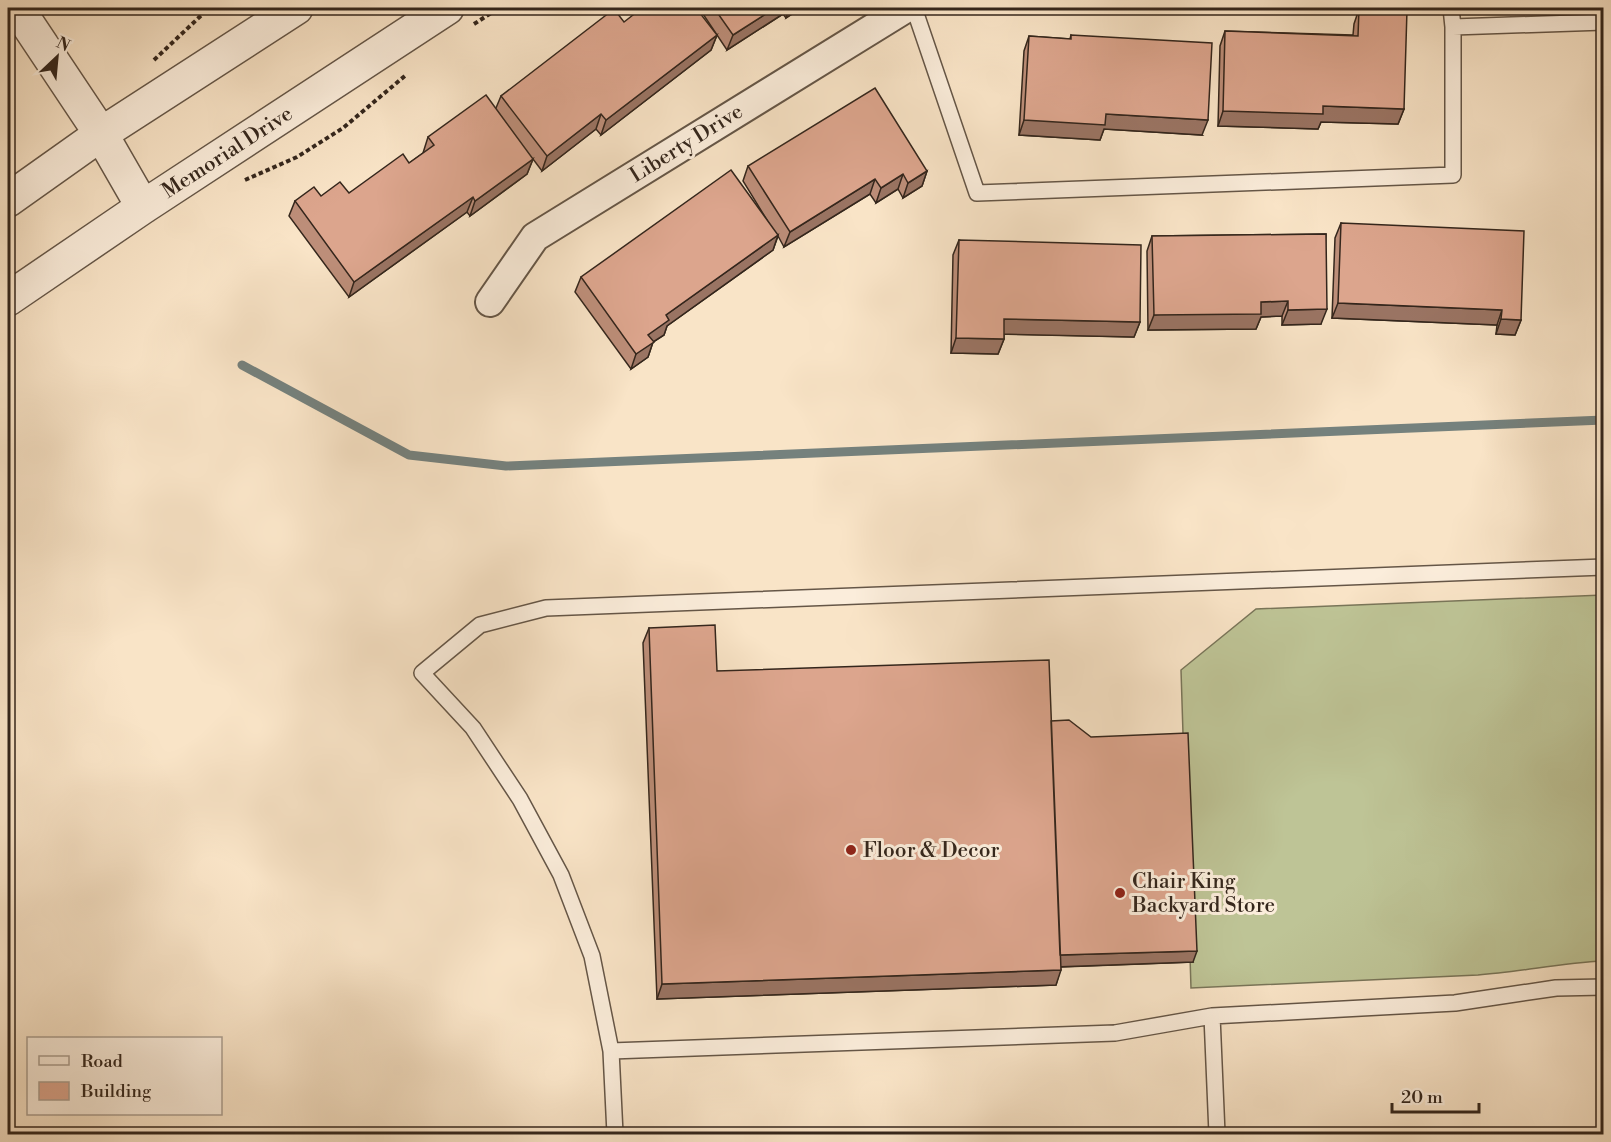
<svg xmlns="http://www.w3.org/2000/svg" width="1611" height="1142" viewBox="0 0 1611 1142" font-family="'Libre Bodoni',serif">
  <rect width="100%" height="100%" fill="#f9e4c7"/>
  <filter id="stains"><feTurbulence type="fractalNoise" baseFrequency=".00333" numOctaves="4"/><feColorMatrix values="0 0 0 0 .2 0 0 0 0 .09 0 0 0 0 .02 0 0 0 .5 -.17"/></filter>
  <radialGradient id="worn" r=".72"><stop offset=".6" stop-color="#630" stop-opacity="0"/><stop offset="1" stop-color="#630" stop-opacity=".3"/></radialGradient>
  <path fill="#bec496" stroke="#797559" stroke-width="1.5" d="M 1603,595 L 1603,961 C 1561,963 1520,972 1478,975 L 1191,988 L 1181,670 L 1256,609 Z"/>
  <g fill="none" stroke-linecap="round" stroke-linejoin="round">
    <path stroke="#75817d" stroke-width="9" d="M 242,365 L 409,455 L 506,466 L 1604,420"/>
    <g stroke="#655647" stroke-width="18">
      <path id="service" d="M 914,8 L 977,193 L 1453,175 L 1453,27 L 1604,22
        M 1451,8 L 1453,27
        M 1212,1016 L 1217,1134
        M 611,1051 L 1115,1033 L 1212,1016 L 1455,1003 L 1556,988 L 1604,987
        M 615,1134 L 611,1051 L 592,956 L 561,875 L 520,799 L 473,728 L 422,673 L 480,625 L 546,608 L 1604,567"/>
    </g>
    <g stroke="#655647" stroke-width="32">
      <path id="minor" d="M 490,302 L 535,237 L 906,8"/>
    </g>
    <g stroke="#655647" stroke-width="36">
      <path id="tertiary" d="M 17,8 L 101,134 L 143,207
        M 8,200 L 101,134 L 296,8
        M 8,299 L 143,207 L 447,8"/>
    </g>
    <path stroke="#34261c" stroke-width="4" stroke-dasharray="4.5 3" stroke-linecap="butt" d="M 474,24 L 499,8
      M 154,60 L 209,8
      M 245,180 L 297,157 L 343,128 L 406,75"/>
    <use href="#service" stroke="#fbeddb" stroke-width="15"/>
    <use href="#minor" stroke="#fbeddb" stroke-width="28"/>
    <use href="#tertiary" stroke="#fbeddb" stroke-width="33"/>
  </g>
  <path fill="#bd8e79" stroke="#34261c" stroke-width="1.5" d="M 84,8 L 95,8 L 88,13 Z
    M 699,8 L 801,8 L 786,18 L 783,14 L 727,50 Z
    M 1359,9 L 1404,109 L 1398,124 L 1321,122 L 1318,129 L 1218,126 L 1220,46 L 1225,31 L 1353,35 L 1354,24 Z
    M 624,22 L 717,35 L 711,50 L 601,135 L 596,129 L 542,171 L 533,159 L 527,174 L 470,216 L 467,212 L 349,297 L 289,216 L 295,201 L 321,196 L 349,193 L 409,163 L 423,153 L 428,137 L 496,108 L 501,96 Z
    M 1071,35 L 1202,135 L 1104,129 L 1100,140 L 1019,135 L 1024,51 L 1029,36 L 1070,39 Z
    M 748,166 L 927,171 L 922,186 L 903,198 L 898,189 L 876,203 L 870,194 L 784,247 L 778,236 L 773,250 L 667,326 L 664,335 L 653,342 L 648,357 L 631,369 L 575,292 L 581,277 L 767,220 L 743,181 Z
    M 1341,223 L 1521,320 L 1515,335 L 1496,334 L 1497,325 L 1332,318 L 1335,238 Z
    M 1326,234 L 1321,324 L 1282,325 L 1282,316 L 1261,317 L 1256,329 L 1148,330 L 1147,251 L 1152,236 Z
    M 959,240 L 1140,322 L 1134,337 L 1004,334 L 1004,339 L 998,354 L 951,353 L 953,255 Z
    M 649,628 L 717,671 L 1051,721 L 1193,962 L 1061,967 L 1056,985 L 657,999 L 643,643 Z"/>
  <path fill="#9a7463" stroke="#34261c" stroke-width="1.5" d="M 90,8 L 95,8 L 88,13 Z
    M 775,8 L 785,8 L 783,14 L 727,50 L 733,35 Z
    M 789,8 L 801,8 L 786,18 Z
    M 717,35 L 711,50 L 601,135 L 606,120 Z
    M 1323,106 L 1404,109 L 1398,124 L 1321,122 L 1318,129 L 1218,126 L 1223,111 Z
    M 601,114 L 596,129 L 542,171 L 547,156 Z
    M 1106,114 L 1208,120 L 1202,135 L 1104,129 L 1100,140 L 1019,135 L 1024,120 Z
    M 533,159 L 527,174 L 470,216 L 475,201 Z
    M 927,171 L 922,186 L 903,198 L 908,183 Z
    M 903,174 L 898,189 L 876,203 L 881,188 Z
    M 875,179 L 870,194 L 784,247 L 790,232 Z
    M 473,197 L 467,212 L 349,297 L 354,282 Z
    M 778,235 L 773,250 L 667,326 L 664,335 L 653,342 L 648,357 L 631,369 L 636,354 L 648,335 L 666,315 Z
    M 1288,301 L 1282,316 L 1261,317 L 1256,329 L 1148,330 L 1154,315 L 1261,302 Z
    M 1338,303 L 1502,310 L 1497,325 L 1332,318 Z
    M 1327,309 L 1321,324 L 1282,325 L 1288,310 Z
    M 1004,319 L 1140,322 L 1134,337 L 999,334 Z
    M 1501,319 L 1521,320 L 1515,335 L 1496,334 Z
    M 956,338 L 1004,339 L 998,354 L 951,353 Z
    M 1197,951 L 1193,962 L 1055,967 L 1059,955 Z
    M 1061,970 L 1056,985 L 657,999 L 662,984 Z"/>
  <path fill="#dca58d" stroke="#34261c" stroke-width="1.5" d="M 642,8 L 696,8 L 717,35 L 606,120 L 601,114 L 547,156 L 501,96 L 614,9 L 624,22 Z
    M 714,8 L 775,8 L 733,35 Z
    M 1359,9 L 1407,10 L 1404,109 L 1323,106 L 1323,114 L 1223,111 L 1225,31 L 1358,36 Z
    M 1071,35 L 1212,43 L 1208,120 L 1106,114 L 1105,125 L 1024,120 L 1029,36 L 1071,39 Z
    M 875,88 L 927,171 L 908,183 L 903,174 L 881,188 L 875,179 L 790,232 L 748,166 Z
    M 486,95 L 533,159 L 475,201 L 473,197 L 354,282 L 295,201 L 314,187 L 321,196 L 340,182 L 349,193 L 403,154 L 409,163 L 434,145 L 428,137 Z
    M 731,170 L 778,235 L 666,315 L 669,320 L 648,335 L 654,342 L 636,354 L 581,277 Z
    M 1341,223 L 1524,231 L 1521,320 L 1501,319 L 1502,310 L 1338,303 Z
    M 1326,234 L 1327,309 L 1288,310 L 1288,301 L 1261,302 L 1261,314 L 1154,315 L 1152,236 Z
    M 959,240 L 1141,245 L 1140,322 L 1004,319 L 1004,339 L 956,338 Z
    M 715,625 L 717,671 L 1049,660 L 1061,970 L 662,984 L 649,628 Z
    M 1069,720 L 1091,737 L 1188,733 L 1197,951 L 1060,955 L 1051,721 Z"/>
  <g fill="#8f2418" stroke="#fbeddb" stroke-width="2">
    <circle cx="851" cy="850" r="6"/>
    <circle cx="1120" cy="893" r="6"/>
  </g>
  <g text-anchor="middle" stroke-width="6" stroke-linejoin="round" paint-order="stroke">
    <g font-size="21" fill="#34261c" stroke="#fbeddb">
      <text transform="translate(686 143) rotate(-32)" y="7">Liberty Drive</text>
      <text transform="translate(227 152) rotate(-33)" y="7">Memorial Drive</text>
    </g>
    <g font-size="21" fill="#34261c" stroke="#fbeddb" text-anchor="start">
      <text x="863" y="857">Floor &amp; Decor</text>
      <text x="1132" y="888">Chair King<tspan x="1132" dy="24">Backyard Store</tspan></text>
    </g>
  </g>
  <rect width="1611" height="1142" fill="none" stroke="#f9e4c7" stroke-width="30"/>
  <rect x="9" y="9" width="1593" height="1124" fill="none" stroke="#34261c" stroke-width="3"/>
  <rect x="15" y="15" width="1581" height="1112" fill="none" stroke="#34261c" stroke-width="1.5"/>
  <rect x="27" y="1037" width="195" height="78" fill="#fbeddb" stroke="#ab9d8f" stroke-width="1.5"/>
  <rect x="39" y="1056" width="30" height="9" fill="#fbeddb" stroke="#ab9d8f" stroke-width="1.5"/>
  <text x="81" y="1067" font-size="18" fill="#34261c">Road</text>
  <rect x="39" y="1082" width="30" height="18" fill="#dca58d" stroke="#ab9d8f" stroke-width="1.5"/>
  <text x="81" y="1097" font-size="18" fill="#34261c">Building</text>
  <g transform="translate(57 57) rotate(26)" stroke="#fbeddb" stroke-width="4.5" paint-order="stroke">
  <path d="M0-4.5L10 22L0 15L-10 22Z" fill="#34261c"/>
  <text y="-9" font-size="16" font-weight="bold" text-anchor="middle" fill="#34261c">N</text>
  </g>
  <path d="M1392 1103v9h87v-9" fill="none" stroke="#34261c" stroke-width="3"/>
  <text x="1401" y="1103" font-size="18" fill="#34261c" stroke="#fbeddb" stroke-width="4.5" paint-order="stroke">20 m</text>
  <rect width="100%" height="100%" filter="url(#stains)"/>
  <rect width="100%" height="100%" fill="url(#worn)"/>
</svg>
